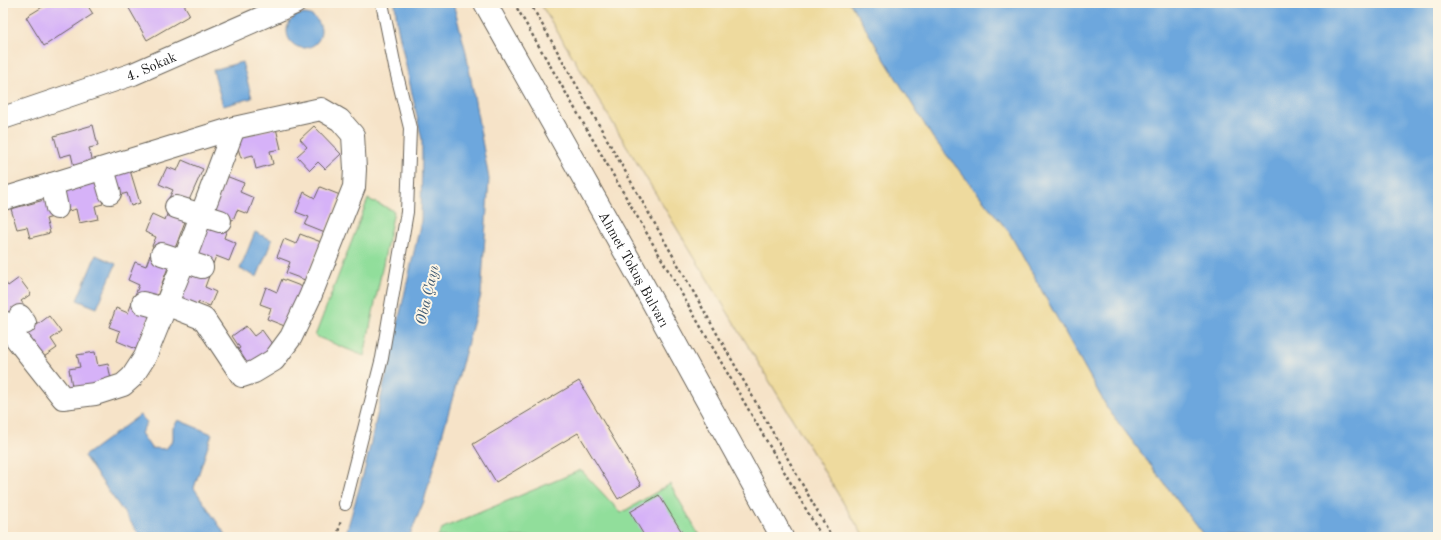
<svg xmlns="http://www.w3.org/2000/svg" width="1441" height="540" viewBox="0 0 1441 540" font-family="'Old Standard TT',serif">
  <rect width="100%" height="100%" fill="#fcf5e5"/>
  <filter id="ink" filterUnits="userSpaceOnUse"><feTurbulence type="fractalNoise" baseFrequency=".025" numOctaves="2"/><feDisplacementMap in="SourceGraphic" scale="8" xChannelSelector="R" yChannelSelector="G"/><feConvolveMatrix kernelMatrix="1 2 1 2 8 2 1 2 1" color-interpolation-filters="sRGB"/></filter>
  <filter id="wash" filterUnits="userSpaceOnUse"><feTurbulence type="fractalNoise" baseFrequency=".012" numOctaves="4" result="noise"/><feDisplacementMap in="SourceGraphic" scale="16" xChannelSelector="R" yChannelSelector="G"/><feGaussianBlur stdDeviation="0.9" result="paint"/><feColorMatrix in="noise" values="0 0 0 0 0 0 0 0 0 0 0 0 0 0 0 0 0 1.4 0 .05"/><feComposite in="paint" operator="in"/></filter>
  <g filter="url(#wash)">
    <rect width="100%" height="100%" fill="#f6e3c8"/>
    <path fill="#91de9b" stroke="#567d5c" d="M 368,199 L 394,211 L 364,356 L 315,336 Z
      M 581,470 L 621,513 L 670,484 L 700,537 L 437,537 L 443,528 Z"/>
    <path fill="#eeda9e" stroke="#857b5d" d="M 540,3 L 850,3 L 933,138 L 1009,232 L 1108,409 L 1205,537 L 864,537 Z"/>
    <path fill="#6da7dd" stroke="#44627c" d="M 395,3 L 453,3 L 466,52 L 489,179 L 481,295 L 424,501 L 409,537 L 345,537 L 365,468 L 421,221 L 422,140 L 397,24 Z
      M 850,3 L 1438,3 L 1438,537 L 1205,537 L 1108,409 L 1009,232 L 933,138 Z
      M287 31a17 17 0 1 1 34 0a17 17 0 1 1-34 0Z
      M 242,62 L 252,98 L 223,106 L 213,70 Z
      M 255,232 L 272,240 L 257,277 L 240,269 Z
      M 96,255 L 116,264 L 97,308 L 77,300 Z
      M 140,415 L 147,422 L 141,433 L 151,448 L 166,449 L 173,440 L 173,428 L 178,420 L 212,434 L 194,488 L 227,537 L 141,537 L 84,456 Z"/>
    <g id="blocks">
      <path fill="#d6b2f8" d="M 49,3 L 86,3 L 93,14 L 44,46 L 26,17 Z
        M 126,3 L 183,3 L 190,15 L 147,40 Z
        M 93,125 L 98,146 L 89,148 L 93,162 L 74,167 L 71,154 L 60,157 L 54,136 Z
        M 314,126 L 341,154 L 325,169 L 318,162 L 310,170 L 297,156 L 307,147 L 300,139 Z
        M 276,128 L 281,149 L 270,151 L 273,164 L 256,169 L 253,155 L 241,158 L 235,138 Z
        M 182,160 L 203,169 L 186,207 L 168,200 L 173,190 L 159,184 L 167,167 L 177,171 Z
        M 129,167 L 140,203 L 131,206 L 127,193 L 117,196 L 109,173 Z
        M 226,176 L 244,183 L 240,192 L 254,198 L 248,214 L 237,210 L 233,220 L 212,212 Z
        M 97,182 L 103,204 L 95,206 L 98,219 L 79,223 L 76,209 L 65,212 L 60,192 Z
        M 320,187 L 340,195 L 325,233 L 305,225 L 309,217 L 296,212 L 304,192 L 315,198 Z
        M 48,199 L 53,217 L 46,219 L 50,233 L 30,238 L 27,227 L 17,229 L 11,209 Z
        M 169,209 L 187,216 L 173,254 L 152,246 L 156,237 L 145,232 L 152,214 L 165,220 Z
        M 209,221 L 227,229 L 224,238 L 236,243 L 229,261 L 216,256 L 213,264 L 195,258 Z
        M 300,234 L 321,242 L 305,280 L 286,273 L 290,262 L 277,257 L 284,239 L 296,244 Z
        M 150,255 L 170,262 L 155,302 L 135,295 L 139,285 L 128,280 L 135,262 L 146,266 Z
        M 191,268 L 209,276 L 205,287 L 216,292 L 210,306 L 199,302 L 195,311 L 176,303 Z
        M 19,278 L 31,294 L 21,301 L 28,310 L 3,315 L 3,279 L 8,286 Z
        M 282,279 L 303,287 L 287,327 L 267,319 L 271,308 L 260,304 L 266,287 L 277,292 Z
        M 132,303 L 152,311 L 136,349 L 117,341 L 120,331 L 109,327 L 116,308 L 128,313 Z
        M 49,316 L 61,332 L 51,339 L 57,348 L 38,361 L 15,330 L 32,318 L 37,325 Z
        M 246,326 L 254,336 L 262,330 L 275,348 L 244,371 L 231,354 L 240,348 L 232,336 Z
        M 95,352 L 98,366 L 108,364 L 112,385 L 73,392 L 69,369 L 80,367 L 77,355 Z
        M 579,381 L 641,485 L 618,499 L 578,433 L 496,482 L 473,444 Z
        M 659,495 L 685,537 L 645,537 L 630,512 Z"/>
    </g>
  </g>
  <g filter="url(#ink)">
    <use href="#blocks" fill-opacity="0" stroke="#686258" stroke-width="1"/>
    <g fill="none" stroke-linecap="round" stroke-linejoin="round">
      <g stroke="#686258" stroke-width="14">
        <path id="lane" d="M 345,504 L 382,358 L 407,212 L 410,128 L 395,67 L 382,3"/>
      </g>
      <g stroke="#686258" stroke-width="24">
        <g id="street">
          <path id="s1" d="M 3,118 L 133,74 L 295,3"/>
          <path d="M 103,169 L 110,193"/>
          <path d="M 52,184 L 57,208"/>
          <path d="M 3,199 L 234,128 L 184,261 L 145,357 L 132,377 L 123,385 L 95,394 L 63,398 L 3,322"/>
          <path d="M 176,207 L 220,221"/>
          <path d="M 162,254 L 202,267"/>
          <path d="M 143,303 L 165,309"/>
          <path d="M 166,304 L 204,319 L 242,376 L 254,372 L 274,360 L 291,337 L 310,297 L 354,187 L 355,169 L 353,135 L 340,120 L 321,109 L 234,128"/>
          <path d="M 20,316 L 25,323"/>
        </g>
      </g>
      <g stroke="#686258" stroke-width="24">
        <g id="secondary">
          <path id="s2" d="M 485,3 L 635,270 L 782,537"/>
        </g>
      </g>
      <path stroke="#686258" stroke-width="2.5" stroke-dasharray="3 3" stroke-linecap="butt" d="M 514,3 L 822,537
        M 530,3 L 832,537
        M 337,537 L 341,520"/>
      <use href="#lane" stroke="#fff" stroke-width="12"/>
      <use href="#street" stroke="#fff" stroke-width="22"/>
      <use href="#secondary" stroke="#fff" stroke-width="22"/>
    </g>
  </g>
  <g text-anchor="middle" stroke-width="4" stroke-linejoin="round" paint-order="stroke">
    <g font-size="14" fill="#1c1c1c" stroke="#fcf5e5">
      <text dy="5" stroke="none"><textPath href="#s1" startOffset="157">4. Sokak</textPath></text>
      <text dy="5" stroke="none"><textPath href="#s2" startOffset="305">Ahmet Tokuş Bulvarı</textPath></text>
    </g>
    <g font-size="15" font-style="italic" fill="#405b73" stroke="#fcf5e5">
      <text transform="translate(427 295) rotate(-77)" y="5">Oba Çayı</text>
    </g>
  </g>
  <rect width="1441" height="540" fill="none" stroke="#fcf5e5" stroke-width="16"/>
</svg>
